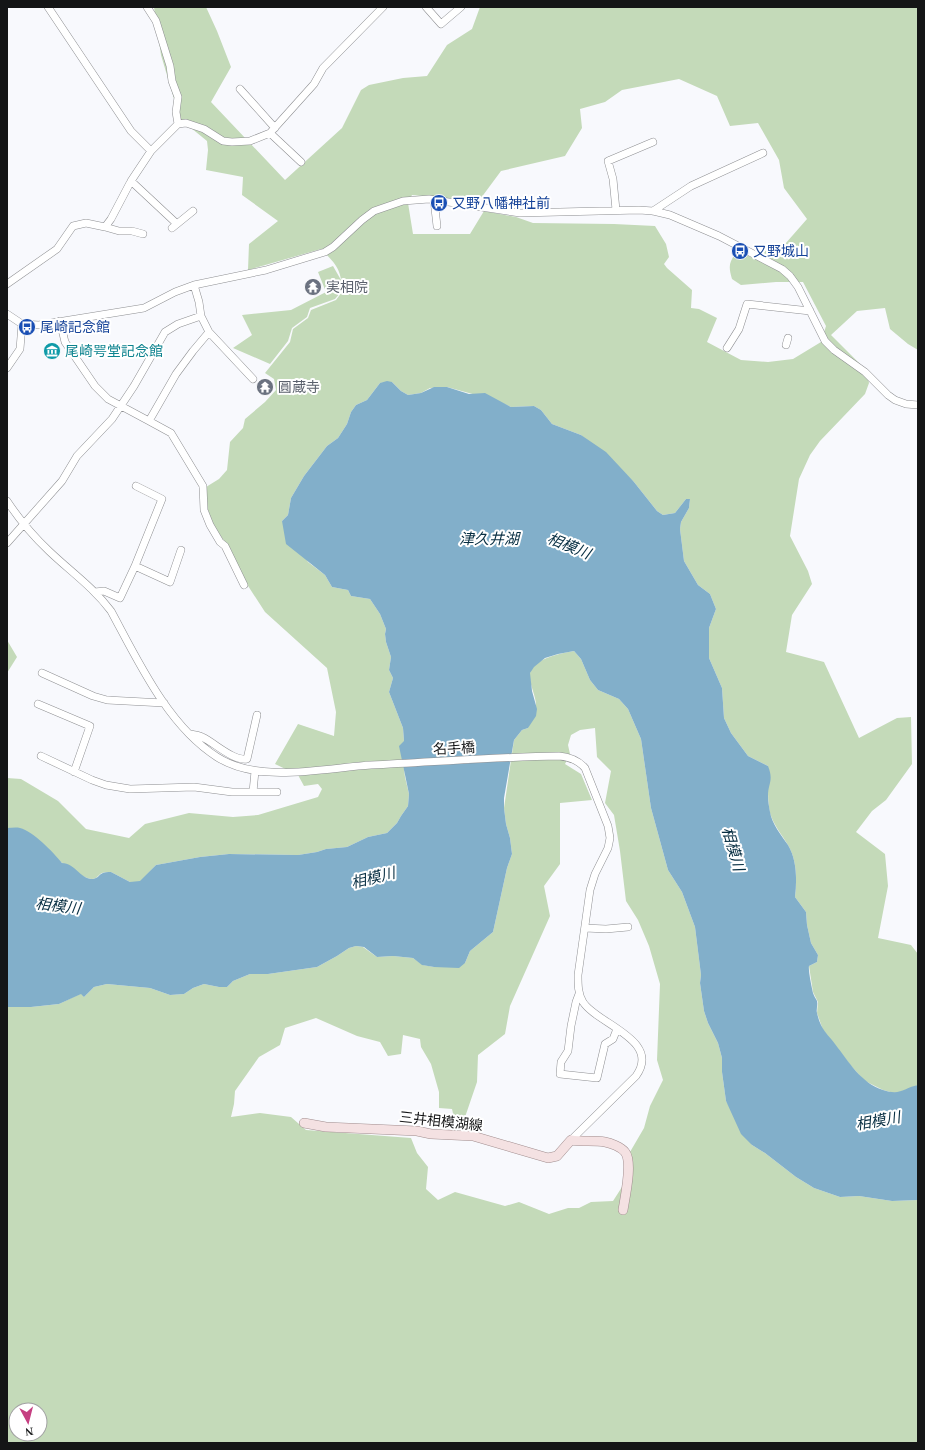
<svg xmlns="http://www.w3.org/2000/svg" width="925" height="1450" viewBox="0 0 925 1450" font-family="'Times New Roman','Noto Sans JP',serif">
  <rect width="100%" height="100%" fill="#f8f9fd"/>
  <path fill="#c4dab9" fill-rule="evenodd" d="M 154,7 L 206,7 L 217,31 L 231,67 L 211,102 L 285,180 L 342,128 L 361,90 L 369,85 L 403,78 L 427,76 L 447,45 L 472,29 L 480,7 L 918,7 L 918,350 L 908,344 L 890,329 L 885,308 L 857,311 L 831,335 L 866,370 L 869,383 L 865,394 L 820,441 L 810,455 L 799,479 L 790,536 L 808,571 L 812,584 L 792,615 L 786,652 L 824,662 L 859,738 L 897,718 L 911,717 L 912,764 L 886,800 L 872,811 L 856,832 L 885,854 L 888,886 L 878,938 L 911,945 L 918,954 L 918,1085 L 905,1091 L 894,1093 L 883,1090 L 865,1081 L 851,1066 L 823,1030 L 817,1013 L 818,1002 L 813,992 L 809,966 L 817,962 L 818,955 L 811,943 L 807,925 L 806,912 L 795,897 C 797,880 797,860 788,845 C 782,835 773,824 770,813 C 767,798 768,781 768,766 L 748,756 L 731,733 L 724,718 L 722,688 L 709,658 L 709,628 L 716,609 L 710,594 L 698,585 L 684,561 L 680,529 L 681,522 L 689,508 L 690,499 L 686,499 L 675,513 L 663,515 L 657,511 L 634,482 L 581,435 L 552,424 L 541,410 L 534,406 L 511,407 L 498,401 L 447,387 L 430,388 L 421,393 L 408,395 L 401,391 L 392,382 L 380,383 L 367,400 L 356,405 L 351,412 L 347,424 L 338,438 L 327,446 L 304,476 L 291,498 L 288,515 L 282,521 L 308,562 L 325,575 L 332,587 L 348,590 L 351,596 L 370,599 L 380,614 L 386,629 L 385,634 L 386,642 L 391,657 L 389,670 L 393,678 L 389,692 L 403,728 L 404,741 L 403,762 L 405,777 L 409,794 L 408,806 L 401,816 L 397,823 L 387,833 L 368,837 L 347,847 L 326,849 L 317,852 L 298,855 L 229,854 L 200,857 L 156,865 L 140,882 L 130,882 L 111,872 C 108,872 104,872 102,873 C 98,875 97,879 92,879 C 78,879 31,838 19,828 L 7,828 L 7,778 L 21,779 L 58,801 L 86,829 L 129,838 L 145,824 L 189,813 L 233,817 L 258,815 L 318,797 L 322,789 L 318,784 L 304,786 L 298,775 L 275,764 L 298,724 L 334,736 L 336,712 L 327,668 L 265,612 L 241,575 L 230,549 L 214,527 L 207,507 L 206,487 L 219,479 L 227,470 L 230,442 L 243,428 L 245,419 L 265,402 L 276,390 L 274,379 L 265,373 L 290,342 L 293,329 L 308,318 L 311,310 L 336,300 L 342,292 C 342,270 336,264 321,249 L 248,270 L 249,244 L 278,221 L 242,195 L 243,177 L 206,170 L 208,150 L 207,141 L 180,119 L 161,55 ZM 679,79 L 717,96 L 730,126 L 758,123 L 779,160 L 784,188 L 807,219 L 778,252 L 772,246 L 754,259 L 738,250 C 729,262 728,265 732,279 L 741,285 L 776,282 L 803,282 L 826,326 L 821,342 L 793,359 L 768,362 L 741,360 L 707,342 L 717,318 L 699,309 L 691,308 L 692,290 L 667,268 L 664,264 L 669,257 L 666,244 L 655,226 L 614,224 L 533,223 L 516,217 L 484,211 L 470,234 L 413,234 L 408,203 L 412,195 L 467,200 L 481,198 L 501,171 L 565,156 L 582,128 L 580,109 L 605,102 L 622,90 Z
    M 333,266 L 341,280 L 341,292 L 335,299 L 310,308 L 307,317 L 292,328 L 288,341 L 270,364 L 233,348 L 252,335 L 242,315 L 291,310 L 326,292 L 318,272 Z
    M 7,640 L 17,657 L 7,673 Z
    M 574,651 L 581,659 L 590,680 L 598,690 L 619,699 L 628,709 L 641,739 L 651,808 L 668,870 L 682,892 L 695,927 L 701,975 L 700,983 L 704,1011 L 708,1023 L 718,1043 L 722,1058 L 722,1072 L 726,1101 L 752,1145 L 765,1153 L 796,1177 L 814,1188 L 840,1197 L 859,1196 L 892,1201 L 918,1200 L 918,1443 L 7,1443 L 7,1007 L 31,1007 L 59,1004 L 82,993 L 84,997 L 94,987 L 107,984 L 150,988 L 170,995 L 184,994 L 193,988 L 204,984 L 219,987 L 227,987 L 233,981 L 250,974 L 268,974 L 317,967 L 337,956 L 349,948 L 356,946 L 363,947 L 377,957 L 393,956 L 413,958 L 423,965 L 434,967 L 465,963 L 470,951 L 493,932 L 507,868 L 512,854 L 510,838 L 506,824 L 504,808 L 514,740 L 522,730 L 528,728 C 530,722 536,708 536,704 C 536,696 528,681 530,673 C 534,658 562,653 574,651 ZM 595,728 L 597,757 L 611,771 L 605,803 L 614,815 L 620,851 L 626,901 L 638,920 L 649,946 L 660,984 L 657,1060 L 663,1080 L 650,1106 L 644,1128 L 630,1152 L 622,1187 L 613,1201 L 591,1202 L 579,1208 L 568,1208 L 549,1214 L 519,1202 L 505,1206 L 455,1192 L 438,1200 L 426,1189 L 428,1167 L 417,1153 L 411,1138 L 306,1130 L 291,1117 L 260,1113 L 231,1117 L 234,1104 L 235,1091 L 259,1057 L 280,1045 L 285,1028 L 316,1018 L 357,1036 L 380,1042 L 388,1056 L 401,1054 L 403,1035 L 420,1039 L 421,1047 L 431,1064 L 439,1092 L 439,1108 L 452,1109 L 454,1118 L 457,1122 L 464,1120 L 477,1082 L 478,1055 L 505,1034 L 510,1006 L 550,916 L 544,886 L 560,864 L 560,803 L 592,800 L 581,774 L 565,764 L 570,754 L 568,745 L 571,735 L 580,730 ZM 16,1410 L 40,1410 L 40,1434 L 16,1434 Z"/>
  <path fill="#82afca" d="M 387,381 L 392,382 L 401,391 L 408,395 L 421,393 L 434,387 L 447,387 L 469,394 L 485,393 L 511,407 L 534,406 L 541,410 L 552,424 L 581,435 L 606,452 L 634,482 L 657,511 L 663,515 L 675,513 L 686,499 L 690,499 L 689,508 L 681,522 L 680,529 L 684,561 L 698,585 L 710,594 L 716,609 L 709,628 L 709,658 L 722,688 L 724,718 L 731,733 L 748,756 L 768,766 C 774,781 768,783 768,796 C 768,801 769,807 770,812 C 772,824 781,835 788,845 C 797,860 797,880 795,897 L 806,912 L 807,925 L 811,943 L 818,955 L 817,962 L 809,966 C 808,970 812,989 813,993 C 814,996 816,999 817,1001 C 818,1005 816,1009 817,1013 C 818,1017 819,1021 821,1025 C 824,1032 831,1038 835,1044 C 849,1062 861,1083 883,1090 C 901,1096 903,1088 918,1085 L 918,1200 L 892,1201 L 859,1196 L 840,1197 L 814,1188 L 796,1177 L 765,1153 L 752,1145 L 741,1134 L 726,1101 L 722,1072 L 722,1058 L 718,1043 L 708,1023 L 704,1011 L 700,983 L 701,975 L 695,927 L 682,892 L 668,870 L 651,808 L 641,739 L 628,709 L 619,699 L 598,690 L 590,680 L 581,659 L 574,651 L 558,654 L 545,658 L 534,667 L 530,673 L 532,691 L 537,709 L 536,716 L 528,728 L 522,730 L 514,740 L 504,798 L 504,808 L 506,824 L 510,838 L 512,854 L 507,868 L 493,932 L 470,951 L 465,963 L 459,968 L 434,967 L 422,965 L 413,958 L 393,956 L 377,957 L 364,947 L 356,946 L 349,948 L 337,956 L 317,967 L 268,974 L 250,974 L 233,981 L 227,987 L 219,987 L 204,984 L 193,988 L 184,994 L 170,995 L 150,988 L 107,984 L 94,987 L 84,997 L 81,994 L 59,1004 L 31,1007 L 7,1007 L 7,828 C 11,828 16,827 20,828 C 33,831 53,852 62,863 C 75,863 81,880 93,879 C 98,878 98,876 101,874 C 104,872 108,872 111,872 L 130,882 L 140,881 L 156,865 L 200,857 L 229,854 L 298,855 L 317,852 L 326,849 L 347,847 L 368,837 L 387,833 L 397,823 L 401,816 L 408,806 L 409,794 L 399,746 L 404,741 L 403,728 L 389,692 L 393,678 L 389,670 L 391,657 L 386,642 L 385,634 L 386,629 L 380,614 L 370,599 L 351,596 L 348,590 L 332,587 L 325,575 L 286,544 L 282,521 L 288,515 L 291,498 L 304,476 L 327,446 L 338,438 L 347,424 L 351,412 L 356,405 L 367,400 L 380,383 Z"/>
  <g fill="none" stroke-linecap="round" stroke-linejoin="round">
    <g stroke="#8e8f92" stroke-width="8">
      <path id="minor" d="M 48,7 L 131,131 L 151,151
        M 147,7 L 156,21 L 170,66 L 172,81 L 178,97 L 176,112 L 178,124
        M 426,7 L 441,24 L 461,7
        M 240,89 L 275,128
        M 270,133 L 301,162
        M 131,181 L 176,223
        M 434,200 L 437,226
        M 616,210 L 613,179 L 608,161 L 653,142
        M 653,211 L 691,186 L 763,153
        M 105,227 L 119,231 L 132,231 L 143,234
        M 172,228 L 193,211
        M 7,284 L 57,249 L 73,226 L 86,223 L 105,227 L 111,219 L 131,181 L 151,151 L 178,124 L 186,123 L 204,129 L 223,141 L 232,142 L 250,141 L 270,133 L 314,84 L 323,68 L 383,7
        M 194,285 L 199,302 L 201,316 L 209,332 L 253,379
        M 7,314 L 22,324 L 39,325 L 144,308 L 175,292 L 194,285 L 266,270 L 325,252 L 333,247 L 362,220 L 374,211 L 403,201 L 429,199 L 520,213 L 639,210 L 653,211 L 670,215 L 719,236 L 782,269 L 790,276 L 798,287 L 825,341 L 834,350 L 865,372 L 888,395 L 895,400 L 906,404 L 918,405
        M 60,321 L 65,342 L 95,386 L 108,399 L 149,421 L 176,374 L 193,351 L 209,332
        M 786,345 L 788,338
        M 727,348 L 739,329 L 747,304 L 810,311
        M 7,368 L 20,349 L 22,324
        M 149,421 L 171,433 L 203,486 L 204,510 L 210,525 L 220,542 L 225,546 L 244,585
        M 7,501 C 19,519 33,536 49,551 C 71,572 93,587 111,611 C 138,661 168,726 217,757 C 259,784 324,768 371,765 C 434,762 496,757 559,756 C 570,757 578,760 585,768 L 608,826 L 610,838 L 608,848 L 595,874 L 590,890 L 578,975 C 578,985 578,994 583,1002 C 597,1024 662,1040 636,1076 L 571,1140
        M 7,543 L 62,481 L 77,456 L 112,419 L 134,386 L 165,332 L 178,324 L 201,316
        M 135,566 L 170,582 L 181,550
        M 95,592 L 104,591 L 120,598 L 135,566 L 162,499 L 136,486
        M 42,673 L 93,696 L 107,700 L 164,703
        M 38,704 L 90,726 L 74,772
        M 190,734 C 194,735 199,735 202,737 C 215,743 233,761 247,759 L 257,715
        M 41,756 L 92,780 L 106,785 L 130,789 L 194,787 L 232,792 L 277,792
        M 253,792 L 255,771
        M 585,928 L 606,929 L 628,927
        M 579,994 L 576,1002 L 571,1026 L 568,1051 L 561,1062 L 560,1074 L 597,1078 L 605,1044 L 613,1039 L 617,1029"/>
    </g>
    <g stroke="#a08d8e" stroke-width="10">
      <path id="major" d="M 304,1123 L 326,1127 L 417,1131 L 431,1134 L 473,1136 L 548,1158 L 557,1156 L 571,1140 C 583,1142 594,1140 605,1142 C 611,1143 621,1147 625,1152 C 633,1162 625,1197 623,1210"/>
    </g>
    <use href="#minor" stroke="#fff" stroke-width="7"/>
    <use href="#major" stroke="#f4e1e2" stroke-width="9"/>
  </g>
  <defs>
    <g id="bus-disc" transform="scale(0.9)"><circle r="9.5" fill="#1a4fb4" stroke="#fff"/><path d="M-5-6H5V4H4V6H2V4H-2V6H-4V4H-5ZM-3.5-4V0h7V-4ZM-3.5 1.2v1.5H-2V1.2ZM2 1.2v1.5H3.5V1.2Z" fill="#fff"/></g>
    <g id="temple-disc" transform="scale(0.9)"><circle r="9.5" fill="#6b7280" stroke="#fff"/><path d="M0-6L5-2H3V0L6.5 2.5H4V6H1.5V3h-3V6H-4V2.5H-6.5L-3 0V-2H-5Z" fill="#fff"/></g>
    <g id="museum-disc" transform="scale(0.9)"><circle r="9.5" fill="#0f9aa8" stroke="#fff"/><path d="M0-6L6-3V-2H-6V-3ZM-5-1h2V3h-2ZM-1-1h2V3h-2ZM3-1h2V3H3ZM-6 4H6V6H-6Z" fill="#fff"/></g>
  </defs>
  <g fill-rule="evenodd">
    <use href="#bus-disc" x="439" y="203"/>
    <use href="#bus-disc" x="740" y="251"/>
    <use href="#temple-disc" x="313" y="287"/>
    <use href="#bus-disc" x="27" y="327"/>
    <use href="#museum-disc" x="52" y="351"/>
    <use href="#temple-disc" x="265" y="387"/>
  </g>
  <g text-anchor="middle" stroke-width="4" stroke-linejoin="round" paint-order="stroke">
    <g font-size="14" fill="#164399" stroke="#fff" text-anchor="start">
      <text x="452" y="208">又野八幡神社前</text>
      <text x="753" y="256">又野城山</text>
      <text x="40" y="332">尾崎記念館</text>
    </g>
    <g font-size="14" fill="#5b616d" stroke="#fff" text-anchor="start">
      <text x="326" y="292">実相院</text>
      <text x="278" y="392">圓蔵寺</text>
    </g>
    <g font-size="14" fill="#0d838f" stroke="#fff" text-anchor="start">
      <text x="65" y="356">尾崎咢堂記念館</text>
    </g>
    <g font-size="14" fill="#141516" stroke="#fff">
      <text transform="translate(454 748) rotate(-3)" y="5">名手橋</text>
      <text transform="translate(441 1121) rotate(6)" y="5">三井相模湖線</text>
    </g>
    <g font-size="15" font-style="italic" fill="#072e42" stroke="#fff">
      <text x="489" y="544">津久井湖</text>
      <text transform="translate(569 546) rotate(22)" y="5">相模川</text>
      <text transform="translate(733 849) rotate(74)" y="5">相模川</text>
      <text transform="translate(373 878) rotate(-14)" y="5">相模川</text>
      <text transform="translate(58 906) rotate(7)" y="5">相模川</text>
      <text transform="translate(878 1121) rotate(-10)" y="5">相模川</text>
    </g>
  </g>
  <rect width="925" height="1450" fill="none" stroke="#141516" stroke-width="16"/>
  <g transform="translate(28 1422) rotate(173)"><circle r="19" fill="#ffffff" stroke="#a1a1a2"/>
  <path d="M0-3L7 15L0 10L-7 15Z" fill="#c53f81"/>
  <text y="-6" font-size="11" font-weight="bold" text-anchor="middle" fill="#141516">N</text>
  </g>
</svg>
